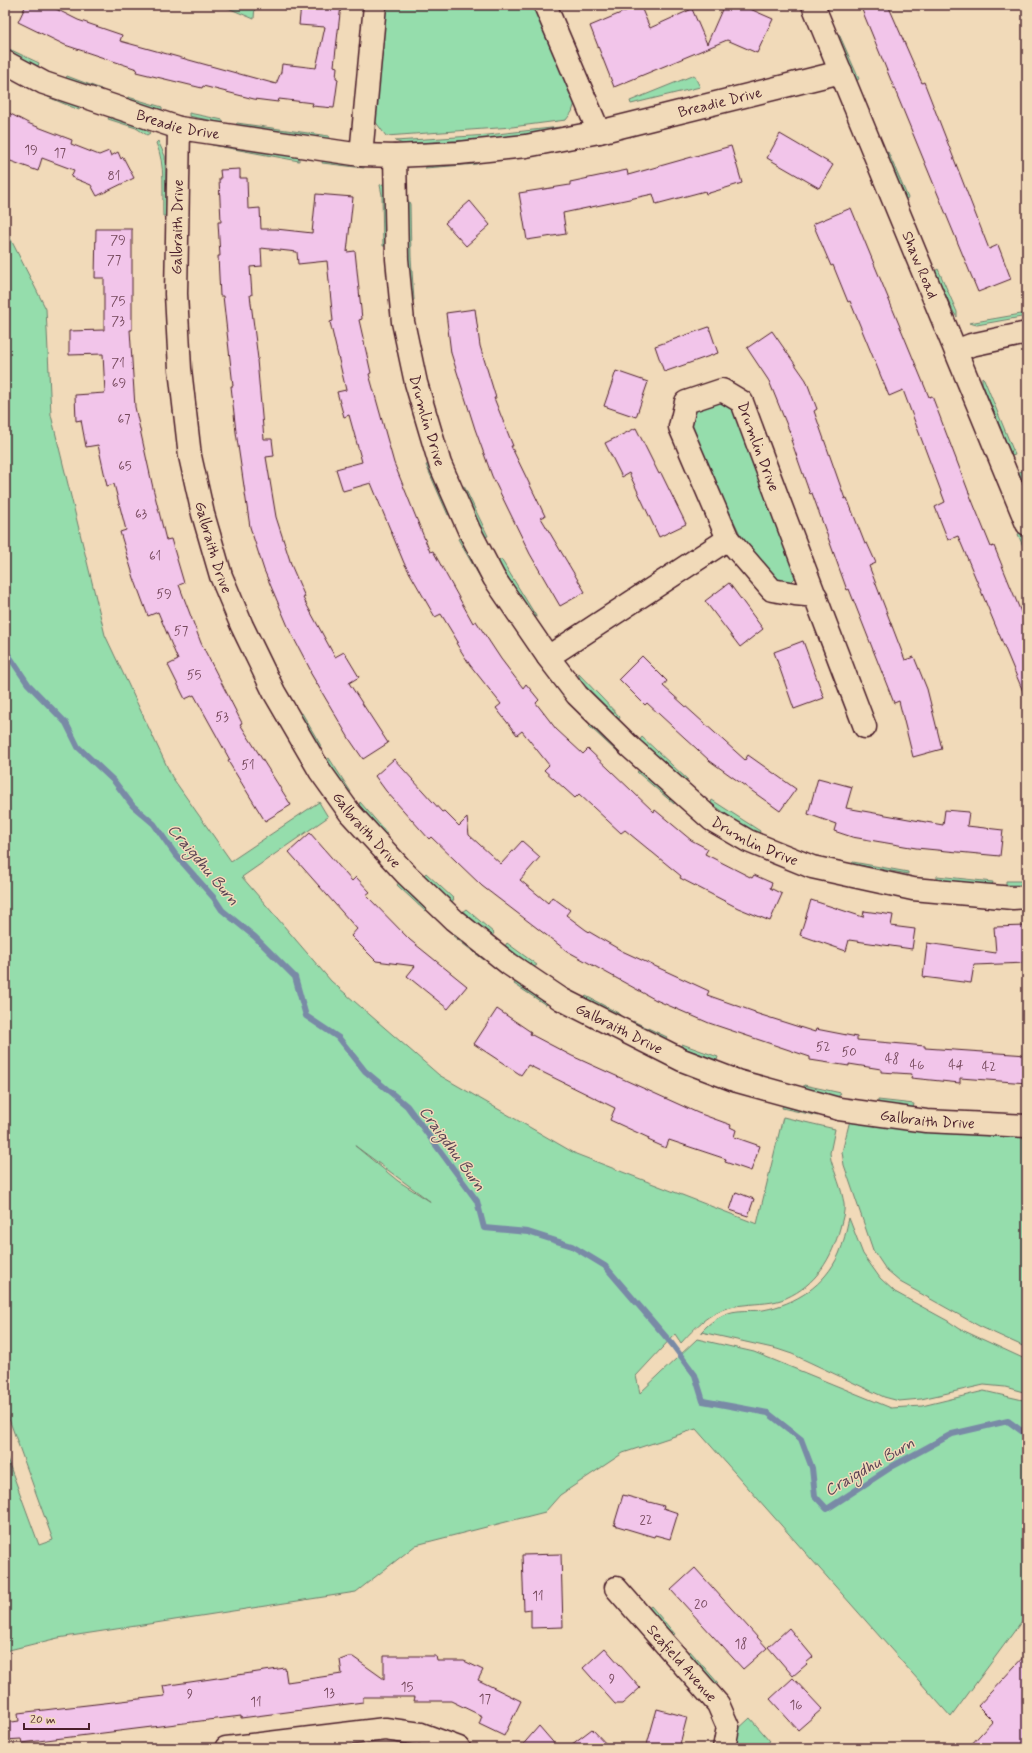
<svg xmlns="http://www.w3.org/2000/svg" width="1032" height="1753" viewBox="0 0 1032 1753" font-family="Mynerve,sans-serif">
  <rect width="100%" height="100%" fill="#f1dab9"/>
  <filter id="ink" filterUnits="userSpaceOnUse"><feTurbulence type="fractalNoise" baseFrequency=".025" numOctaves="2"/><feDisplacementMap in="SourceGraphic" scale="8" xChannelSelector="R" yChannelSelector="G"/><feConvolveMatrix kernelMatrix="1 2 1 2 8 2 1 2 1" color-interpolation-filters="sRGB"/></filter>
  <g filter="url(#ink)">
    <path fill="#95ddac" stroke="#707e6c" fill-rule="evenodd" d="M 221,5 L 255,5 L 254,19 Z
      M 385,5 L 535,5 L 576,100 L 572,112 L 566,120 L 512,127 L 386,136 L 375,121 Z
      M 836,34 L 839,34 L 859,79 L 856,81 Z
      M 7,48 L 39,63 L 38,66 L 5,51 Z
      M 694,75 L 700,87 L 631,104 L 630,101 Z
      M 67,76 L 101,89 L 101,92 L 66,78 Z
      M 49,95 L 80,106 L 79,110 L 48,97 Z
      M 128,97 L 162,107 L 162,110 L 126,100 Z
      M 189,113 L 223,120 L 223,123 L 189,116 Z
      M 109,117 C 123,121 138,123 150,133 L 147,135 L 136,128 L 108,119 Z
      M 237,123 L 329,136 L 330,138 L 325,139 L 236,125 Z
      M 560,127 L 555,131 L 488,139 L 403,144 L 395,141 L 488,135 Z
      M 158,141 L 165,156 L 166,216 L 163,216 C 162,192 166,165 156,143 Z
      M 215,142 L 299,157 L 299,161 L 212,145 Z
      M 888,152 L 908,198 L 906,199 L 886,153 Z
      M 323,159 L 365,164 L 364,168 L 322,163 Z
      M 478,161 L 477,164 L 425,168 L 433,164 Z
      M 383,184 L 385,192 L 386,246 L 383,246 L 382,195 L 380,185 Z
      M 406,196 L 410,204 L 411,257 L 414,300 L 412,301 L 408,268 Z
      M 5,228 L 46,309 L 51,415 L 105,635 L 172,777 L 231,861 L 319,802 L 328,817 L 242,877 L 331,981 L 439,1075 L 576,1154 L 757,1224 L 783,1117 L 835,1129 L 830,1153 L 831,1160 C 835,1174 842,1189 844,1204 C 845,1212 842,1220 840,1228 C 832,1258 816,1285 786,1298 C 773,1304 759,1303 744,1305 C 715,1307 700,1322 681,1343 L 675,1334 L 636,1376 L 640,1393 L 697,1339 L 754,1352 L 891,1408 L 922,1406 L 984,1391 L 1027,1401 L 1027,1614 L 951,1717 L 696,1429 L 623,1453 L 560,1495 L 545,1512 L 416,1545 L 356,1592 L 58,1638 L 5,1651 L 5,1453 L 39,1545 L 53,1540 L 5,1408 ZM 354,1145 L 431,1202 L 398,1181 Z
      M 938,269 L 957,312 L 957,317 L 954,313 L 935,271 Z
      M 1027,313 L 1027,316 L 977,325 L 969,323 Z
      M 982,377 L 984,379 L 1015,455 L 1012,456 L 982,383 Z
      M 703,398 L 731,404 L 797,573 L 795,578 L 789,584 L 781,583 L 770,577 L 752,553 L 740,534 L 688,427 L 688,412 Z
      M 429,464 L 451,514 L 448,515 L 426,465 Z
      M 1022,471 L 1027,482 L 1027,492 L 1019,472 Z
      M 464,486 L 488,536 L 484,537 L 461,487 Z
      M 1021,532 L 1027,546 L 1027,556 L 1018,534 Z
      M 461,536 L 487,583 L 484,584 L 458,539 Z
      M 501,559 L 536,616 L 535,620 L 498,562 Z
      M 578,673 L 620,717 L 618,721 C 605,708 582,690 578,673 Z
      M 302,713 L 321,746 L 318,747 L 298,714 Z
      M 592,723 L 620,749 L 617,752 L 589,726 Z
      M 642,737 L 688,780 L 685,782 L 639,741 Z
      M 329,758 L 351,792 L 348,793 L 326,760 Z
      M 640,769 L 675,801 L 674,804 L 637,772 Z
      M 712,800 L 760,831 L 759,834 L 733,819 L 711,803 Z
      M 360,802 L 387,833 L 383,836 L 359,805 Z
      M 853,862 L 908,872 L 908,874 L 852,864 Z
      M 426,873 L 454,899 L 452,902 L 423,876 Z
      M 937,876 L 993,882 L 992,886 L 937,880 Z
      M 1006,881 L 1027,881 L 1027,885 L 1006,885 Z
      M 399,882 L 427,908 L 425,911 L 397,885 Z
      M 466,909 L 494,933 L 492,936 L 462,912 Z
      M 456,933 L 486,958 L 484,960 L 453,936 Z
      M 507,943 L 537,965 L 534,967 L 505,946 Z
      M 516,981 L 548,1002 L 546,1005 L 514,984 Z
      M 586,996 L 620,1014 L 618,1017 L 584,998 Z
      M 633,1021 L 667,1037 L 665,1040 L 631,1024 Z
      M 682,1044 L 718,1057 L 717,1060 L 680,1047 Z
      M 804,1085 L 841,1093 L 838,1097 L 804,1089 Z
      M 878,1100 L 914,1104 L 913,1108 L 878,1103 Z
      M 783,1103 L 815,1111 L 818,1116 L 782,1108 Z
      M 850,1120 L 1027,1135 L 1027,1348 L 979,1326 L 900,1282 L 887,1271 L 873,1250 L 844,1165 L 842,1152 Z
      M 849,1218 L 863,1254 L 880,1278 L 895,1292 L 948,1321 L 960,1329 L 1027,1360 L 1027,1393 L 1005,1387 L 984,1385 L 921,1399 L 899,1401 L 884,1397 L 792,1354 L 777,1349 L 701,1332 C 711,1321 724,1312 738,1311 C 746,1310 755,1311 763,1310 C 796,1304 825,1285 839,1254 C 844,1243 846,1230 849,1218 Z
      M 651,1606 L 675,1634 L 671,1637 L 647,1609 Z
      M 690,1651 L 718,1683 L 714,1687 L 686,1655 Z
      M 750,1718 L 770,1741 L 761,1748 L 735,1748 L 736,1731 Z"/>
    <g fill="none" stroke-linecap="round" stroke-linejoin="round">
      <path stroke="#798aa6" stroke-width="6" d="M 5,650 L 28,684 L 66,723 L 78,747 L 114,781 L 133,806 L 154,824 L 175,854 L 214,898 L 222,910 L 255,937 L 295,977 L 306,1016 L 339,1038 L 365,1071 L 407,1106 L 477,1201 L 484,1228 L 528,1232 L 572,1246 L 605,1266 L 672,1344 L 695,1375 L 703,1401 L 768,1413 L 801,1439 L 812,1468 L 815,1496 L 827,1509 L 893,1466 L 952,1434 L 1008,1421 L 1023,1432 L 1027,1440"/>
    </g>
    <path fill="#f2c5ea" stroke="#4a1f2b" d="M 26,5 L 48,5 L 78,20 L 122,35 L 120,41 L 276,84 L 281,72 L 282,64 L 316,68 L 325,27 L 299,25 L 301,5 L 341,5 L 334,66 L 337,67 L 336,78 L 338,79 L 334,108 L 312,106 L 313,103 L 279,99 L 278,102 L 254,99 L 203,86 L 202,88 L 136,72 L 137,69 L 65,45 L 18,22 Z
      M 640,5 L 650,28 L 692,9 L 707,44 L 724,5 L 741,5 L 773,19 L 757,53 L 727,40 L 614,87 L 590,26 Z
      M 860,5 L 888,5 L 922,83 L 924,82 L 989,249 L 998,245 L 1011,279 L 978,292 Z
      M 5,111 L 30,124 L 72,140 L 71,144 L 99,155 L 109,151 L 111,156 L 118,152 L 121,159 L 123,157 L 134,178 L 97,196 L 91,185 L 71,177 L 74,170 L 42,158 L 38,171 L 5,159 Z
      M 780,134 L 833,165 L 819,188 L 767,158 Z
      M 731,146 L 742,183 L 706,194 L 705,191 L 656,204 L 653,194 L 563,213 L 566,234 L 527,240 L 519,193 L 570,185 L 570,182 L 627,170 L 628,175 Z
      M 240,169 L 240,178 L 247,178 L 248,209 L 260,208 L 261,229 L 276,229 L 312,233 L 316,194 L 353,197 L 347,252 L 355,251 L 362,319 L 359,320 L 371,373 L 369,374 L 394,463 L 430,552 L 433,551 L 473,623 L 476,621 L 501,659 L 523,688 L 526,684 L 539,700 L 536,703 L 556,729 L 583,754 L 588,749 L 654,812 L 655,810 L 691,840 L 708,849 L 705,854 L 752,878 L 754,875 L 772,883 L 770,888 L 782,894 L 770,921 L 738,908 L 680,878 L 681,876 L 625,830 L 621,833 L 579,794 L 575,798 L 544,770 L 549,765 L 522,731 L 517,735 L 496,708 L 501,704 L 470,665 L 456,643 L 458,642 L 441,614 L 435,617 L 404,563 L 371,483 L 343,491 L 336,469 L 362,462 L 349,415 L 344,417 L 337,392 L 346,390 L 330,322 L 333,321 L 327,261 L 298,264 L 297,252 L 261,248 L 262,266 L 250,267 L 252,295 L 250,295 L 258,359 L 257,360 L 264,439 L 272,439 L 274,456 L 266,457 L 276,517 L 292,567 L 305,597 L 303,598 L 335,657 L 344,652 L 359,677 L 349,683 L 388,743 L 363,759 L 350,740 L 310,672 L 311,671 L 290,631 L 264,570 L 250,527 L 236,432 L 231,386 L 233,386 L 223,296 L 220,296 L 218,256 L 220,256 L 218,222 L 221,222 L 219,179 L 221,179 L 220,170 Z
      M 470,201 L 490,225 L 466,246 L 445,223 Z
      M 851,208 L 929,397 L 932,396 L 969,493 L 991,547 L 994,546 L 1027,627 L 1027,701 L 958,536 L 948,540 L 935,507 L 945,502 L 903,390 L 889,396 L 850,301 L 848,302 L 833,265 L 831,266 L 813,224 Z
      M 96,229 L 132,229 L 132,330 L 130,330 L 135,407 L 153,488 L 166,540 L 171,539 L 184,583 L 179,585 L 201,643 L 242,723 L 240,724 L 291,805 L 265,821 L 228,761 L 230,760 L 194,695 L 185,699 L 168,665 L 178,660 L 158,612 L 148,616 L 134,578 L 120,532 L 126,530 L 114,484 L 107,486 L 98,445 L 86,447 L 81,420 L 76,421 L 75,395 L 105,393 L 103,354 L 69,355 L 69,331 L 104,330 L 104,278 L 95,278 Z
      M 475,309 L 480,346 L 496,398 L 494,398 L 513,446 L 511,446 L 545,516 L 541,518 L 585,592 L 560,606 L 530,554 L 492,476 L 475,429 L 451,353 L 446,313 Z
      M 709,327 L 718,353 L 664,372 L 655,346 Z
      M 772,331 L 806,380 L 817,409 L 814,411 L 845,499 L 847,498 L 865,544 L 867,543 L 876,563 L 869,566 L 905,660 L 914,657 L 927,689 L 942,749 L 913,757 L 899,701 L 894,703 L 849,589 L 847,590 L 812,493 L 810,494 L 791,440 L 793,440 L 769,381 L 747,348 Z
      M 616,371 L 648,382 L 636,417 L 604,406 Z
      M 636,428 L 659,474 L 661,473 L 686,524 L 659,537 L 629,473 L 622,477 L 605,443 Z
      M 729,583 L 763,629 L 740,647 L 705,601 Z
      M 803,641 L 824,698 L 794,709 L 774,652 Z
      M 642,656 L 667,681 L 663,686 L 745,760 L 748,755 L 796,789 L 780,811 L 710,761 L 647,703 L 645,705 L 619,679 Z
      M 394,759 L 442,812 L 444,811 L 459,826 L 467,818 L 469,835 L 501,864 L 522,841 L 540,857 L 520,880 L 548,903 L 552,897 L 570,910 L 566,915 L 586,930 L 622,951 L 709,991 L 707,995 L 755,1012 L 755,1013 L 815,1032 L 816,1029 L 857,1037 L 857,1040 L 925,1046 L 925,1048 L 1027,1055 L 1027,1083 L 960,1078 L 960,1083 L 911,1078 L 912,1074 L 881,1072 L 881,1069 L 849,1064 L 849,1066 L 810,1060 L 810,1057 L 709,1023 L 656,1000 L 567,951 L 482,886 L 431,837 L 429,839 L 386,791 L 375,776 Z
      M 818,778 L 852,787 L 846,808 L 943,825 L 945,810 L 969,812 L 967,826 L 1003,830 L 1000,856 L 916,848 L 852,837 L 834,831 L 836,824 L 808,814 Z
      M 310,833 L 352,881 L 356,877 L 370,892 L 366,895 L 410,940 L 467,986 L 448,1009 L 407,976 L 415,966 L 376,961 L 351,936 L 357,929 L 289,852 Z
      M 811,900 L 863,917 L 864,911 L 893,915 L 891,926 L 915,929 L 912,949 L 849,940 L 846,951 L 800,935 Z
      M 1027,926 L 1027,963 L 974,965 L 971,983 L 923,977 L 927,943 L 996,953 L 994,927 Z
      M 497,1009 L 531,1032 L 530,1034 L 572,1056 L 698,1113 L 731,1125 L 730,1127 L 736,1130 L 734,1137 L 760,1146 L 751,1171 L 725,1162 L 726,1159 L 669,1140 L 666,1148 L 648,1140 L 649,1138 L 610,1120 L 615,1108 L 528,1065 L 521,1075 L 474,1044 Z
      M 736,1192 L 754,1199 L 748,1216 L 730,1210 Z
      M 623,1495 L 664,1506 L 663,1508 L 678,1513 L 670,1539 L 655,1535 L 654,1537 L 614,1525 Z
      M 561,1554 L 563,1627 L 531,1628 L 531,1609 L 524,1610 L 522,1555 Z
      M 695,1568 L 767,1648 L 743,1669 L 671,1590 Z
      M 789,1628 L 813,1657 L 806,1663 L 807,1664 L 793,1676 L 768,1647 Z
      M 605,1648 L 640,1688 L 622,1704 L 615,1704 L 583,1668 Z
      M 1027,1653 L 1027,1748 L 968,1748 L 993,1721 L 978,1706 Z
      M 384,1656 L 436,1656 L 437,1661 L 464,1661 L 483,1670 L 478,1680 L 521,1701 L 504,1736 L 479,1724 L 482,1716 L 451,1701 L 414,1701 L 415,1697 L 363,1697 L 363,1702 L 241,1718 L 241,1716 L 22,1743 L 21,1739 L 5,1740 L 5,1723 L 19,1721 L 18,1713 L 165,1696 L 163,1686 L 285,1668 L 287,1682 L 342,1674 L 340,1660 L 348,1657 L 353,1657 L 384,1679 Z
      M 793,1678 L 822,1709 L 798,1730 L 770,1699 Z
      M 657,1709 L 687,1717 L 679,1748 L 646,1748 Z
      M 539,1726 L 558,1748 L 520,1748 Z
      M 592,1729 L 610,1748 L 567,1748 Z"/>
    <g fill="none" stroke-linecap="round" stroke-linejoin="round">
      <g stroke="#4a1f2b" stroke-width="25">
        <g id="street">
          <path d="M 545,5 L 599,132"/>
          <path id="s1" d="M 813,5 L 1027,524"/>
          <path id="s2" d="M 5,62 L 44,83 L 179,128 L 361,155 L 395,156 L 459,153 L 526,146 L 599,132 L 841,72"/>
          <path id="s3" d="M 179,128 L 176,294 L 180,369 L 190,456 L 203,514 L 221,576 L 242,626 L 274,692 L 320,771 L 350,813 L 406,874 L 454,920 L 509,964 L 561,999 L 682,1060 L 737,1081 L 839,1109 L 926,1121 L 1027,1126"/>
          <path d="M 361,155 L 375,5"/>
          <path id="s4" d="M 395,156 L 397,259 L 403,322 L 416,383 L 440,464 L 469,530 L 494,578 L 548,657 L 577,695 L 630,747 L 712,820 L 748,841 L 812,867 L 913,889 L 1013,898 L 1027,897"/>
          <path d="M 956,351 L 971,345 L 1027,333"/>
          <path id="s5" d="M 816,596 L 795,594 L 772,590 L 728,539 L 680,427 L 686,402 L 722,390 L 742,402 C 782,511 824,619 865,727"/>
          <path d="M 548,657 L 728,539"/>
          <path id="s6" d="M 616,1588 L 718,1704 L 728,1727 L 724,1748"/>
          <path d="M 226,1748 L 385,1729 L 421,1734 L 459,1748"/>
        </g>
      </g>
      <use href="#street" stroke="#f1dab9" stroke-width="22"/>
    </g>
  </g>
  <g text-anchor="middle" stroke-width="3" stroke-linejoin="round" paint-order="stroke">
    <g font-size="13" fill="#74485b">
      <text x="31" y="154">19</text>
      <text x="60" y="157">17</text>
      <text x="114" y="180">81</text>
      <text x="118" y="244">79</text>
      <text x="114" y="264">77</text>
      <text x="118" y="305">75</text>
      <text x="118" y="325">73</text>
      <text x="118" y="367">71</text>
      <text x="119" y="387">69</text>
      <text x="124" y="423">67</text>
      <text x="125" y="470">65</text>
      <text x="141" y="518">63</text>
      <text x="155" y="560">61</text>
      <text x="164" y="598">59</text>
      <text x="181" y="635">57</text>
      <text x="194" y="679">55</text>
      <text x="222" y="721">53</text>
      <text x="248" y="769">51</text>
      <text x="823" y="1051">52</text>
      <text x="849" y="1056">50</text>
      <text x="892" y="1063">48</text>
      <text x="917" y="1069">46</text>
      <text x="956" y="1069">44</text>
      <text x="989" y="1071">42</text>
      <text x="646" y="1524">22</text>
      <text x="538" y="1600">11</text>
      <text x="701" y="1608">20</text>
      <text x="741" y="1648">18</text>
      <text x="612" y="1683">9</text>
      <text x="407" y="1691">15</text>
      <text x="329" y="1697">13</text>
      <text x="190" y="1698">9</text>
      <text x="485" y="1703">17</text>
      <text x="256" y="1706">11</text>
      <text x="796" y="1709">16</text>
    </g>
    <g font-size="15" fill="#4a1f2b" stroke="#f1dab9">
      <text dy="5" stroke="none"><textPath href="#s2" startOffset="735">Breadie Drive</textPath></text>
      <text dy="5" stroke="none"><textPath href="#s2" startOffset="185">Breadie Drive</textPath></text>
      <text transform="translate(177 227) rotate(-89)" y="5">Galbraith Drive</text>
      <text dy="5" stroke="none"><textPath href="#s1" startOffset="281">Shaw Road</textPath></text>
      <text dy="5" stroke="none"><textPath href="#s4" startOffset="268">Drumlin Drive</textPath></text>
      <text dy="5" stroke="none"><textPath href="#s5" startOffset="368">Drumlin Drive</textPath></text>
      <text dy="5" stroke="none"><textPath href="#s3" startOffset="423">Galbraith Drive</textPath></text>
      <text dy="5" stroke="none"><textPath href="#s3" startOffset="747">Galbraith Drive</textPath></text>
      <text dy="5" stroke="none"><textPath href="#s4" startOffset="815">Drumlin Drive</textPath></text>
      <text dy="5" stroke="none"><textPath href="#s3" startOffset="1071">Galbraith Drive</textPath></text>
      <text dy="5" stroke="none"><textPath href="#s3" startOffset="1395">Galbraith Drive</textPath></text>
      <text dy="5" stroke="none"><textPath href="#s6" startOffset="100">Seafield Avenue</textPath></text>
    </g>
    <g font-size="16" font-style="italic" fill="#5a4354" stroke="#f1dab9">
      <text transform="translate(204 864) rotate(50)" y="6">Craigdhu Burn</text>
      <text transform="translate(453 1148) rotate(54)" y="6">Craigdhu Burn</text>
      <text transform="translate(869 1466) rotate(-30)" y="6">Craigdhu Burn</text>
    </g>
  </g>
  <rect width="1032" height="1753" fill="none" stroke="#f1dab9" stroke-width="20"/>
  <rect x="10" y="10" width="1012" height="1733" fill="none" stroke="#4a1f2b" stroke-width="1.5" filter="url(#ink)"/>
  <path d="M24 1723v6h65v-6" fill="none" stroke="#4a1f2b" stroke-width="2"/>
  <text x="30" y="1723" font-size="12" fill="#4a1f2b" stroke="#f1dab9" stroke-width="3" paint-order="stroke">20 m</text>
</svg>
